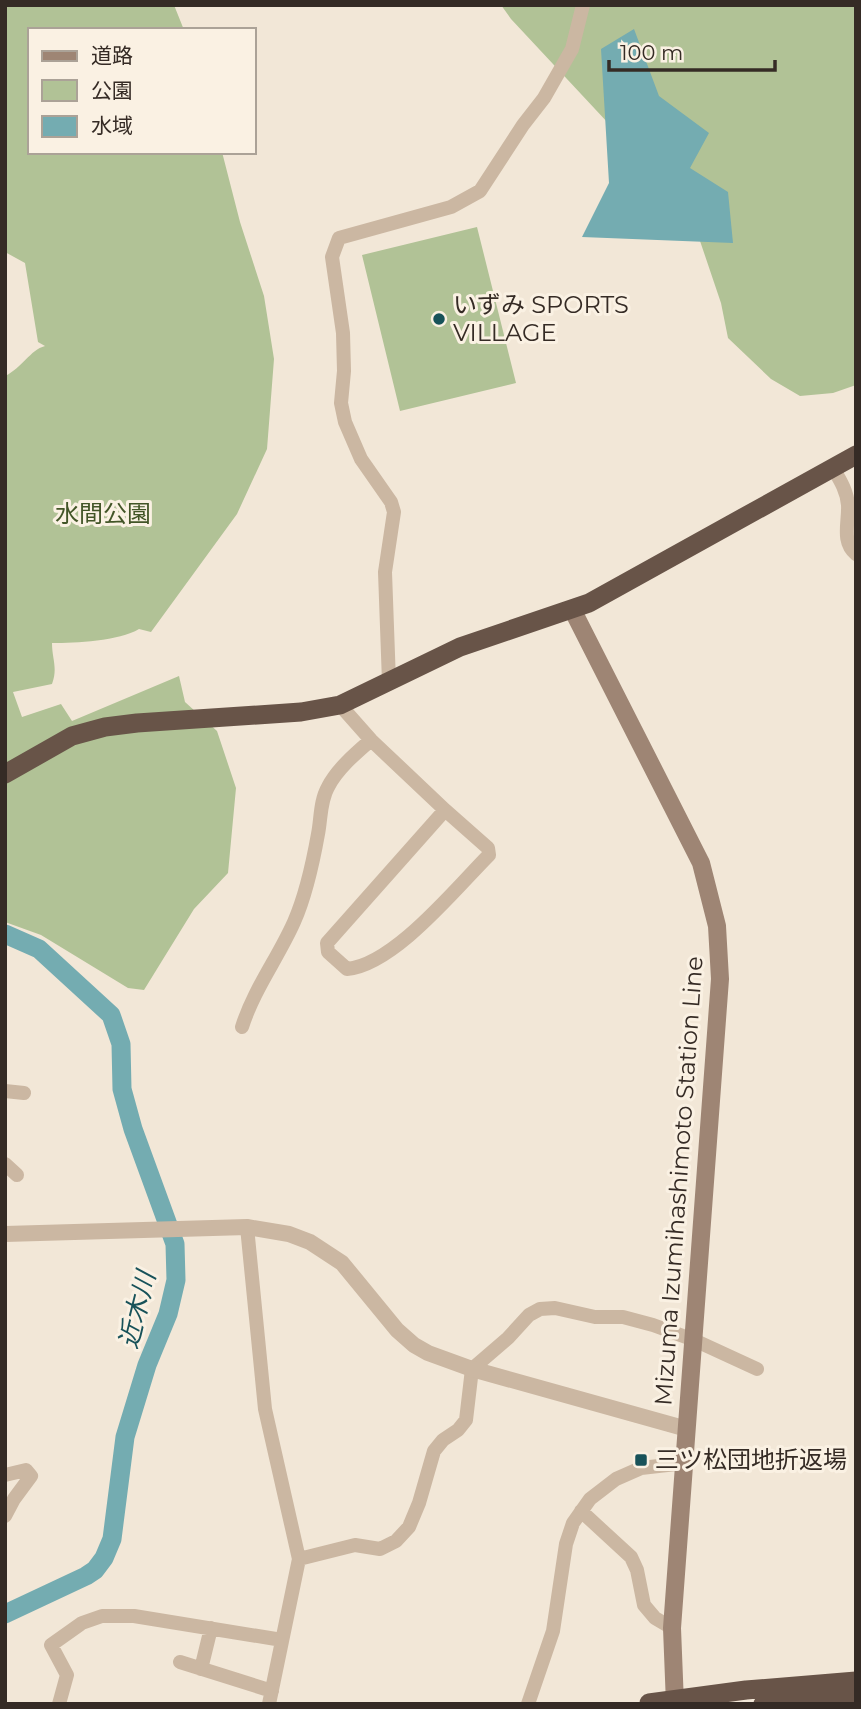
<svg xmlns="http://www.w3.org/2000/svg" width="861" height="1709" viewBox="0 0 861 1709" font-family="Montserrat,'Noto Sans JP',sans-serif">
  <rect width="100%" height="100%" fill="#f2e7d7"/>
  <path fill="#b1c296" d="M 5,5 L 174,5 L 184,30 L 30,30 L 30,152 L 222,152 L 240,222 L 264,296 L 274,359 L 267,449 L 237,514 L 151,632 L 139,629 C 119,641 76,643 52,643 C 52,659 58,668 52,684 L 13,692 L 22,717 L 61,704 L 72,721 L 179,676 L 185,702 L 217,731 L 236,788 L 228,873 L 194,909 L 144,990 L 128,988 L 41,935 L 5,922 L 5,376 C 22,368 30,350 45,346 L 38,342 L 25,263 L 5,252 Z
    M 501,5 L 856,5 L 856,385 L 833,393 L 800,396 L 771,379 L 728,338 L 721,303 L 698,235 L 637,154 L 511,19 Z
    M 477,227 L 516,383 L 400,411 L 362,255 Z"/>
  <path fill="#74acb1" d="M 634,29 L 659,96 L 709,133 L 690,168 L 728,192 L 733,243 L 582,237 L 609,183 L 601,49 Z"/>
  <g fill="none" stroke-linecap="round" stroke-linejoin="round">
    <path stroke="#74acb1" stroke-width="19" d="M 5,934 L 39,949 L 111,1015 L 121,1044 L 122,1089 L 133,1129 L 175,1244 L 176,1280 L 168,1314 L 147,1365 L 125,1437 L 112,1539 L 104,1558 L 95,1570 L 86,1576 L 5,1614"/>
    <path stroke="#cbb7a2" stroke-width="14" d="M 833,468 C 840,480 847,491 848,505 C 849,522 841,542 856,554
      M 389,682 L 385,572 L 394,512 L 391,502 L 361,459 L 345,422 L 341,403 L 344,371 L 343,333 L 332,257 L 339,238 L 451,207 L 480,191 L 523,125 L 544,98 L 572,49 L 583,5
      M 340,705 L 371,740 L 445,810
      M 445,810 L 488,848 L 489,855 C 456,888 394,965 347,969 L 328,952 L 327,943 Z
      M 242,1027 C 254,989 278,958 294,922 C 306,895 313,862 318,834 C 321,819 320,801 328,787 C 337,769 356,753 371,740
      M 5,1091 L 24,1093
      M 5,1164 L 17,1175
      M 247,1227 L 265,1409 L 299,1559 L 269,1704
      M 5,1475 L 26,1470 L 31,1476 L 14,1499 L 5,1516
      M 581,1511 L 631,1557 L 637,1570 L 644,1605 L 655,1618 L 672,1628
      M 299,1559 L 355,1545 L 380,1549 L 396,1541 L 409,1527 L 419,1503 L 434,1451 L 443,1440 L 458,1430 L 466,1420 L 472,1369 L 508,1338 L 529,1315 L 540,1309 L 555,1308 L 595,1317 L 623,1317 L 653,1325 L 694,1340 L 757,1369
      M 180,1662 L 272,1691
      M 201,1669 L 211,1628
      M 59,1704 L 67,1675 L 51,1645 L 82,1623 L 102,1616 L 134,1616 L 282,1640
      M 528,1704 L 553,1631 L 566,1544 L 573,1523 L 590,1499 L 616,1479 L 641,1468 L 685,1463"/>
    <path stroke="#cbb7a2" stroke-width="16" d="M 5,1234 L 247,1227 L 289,1234 L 310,1242 L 342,1263 L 397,1330 L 414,1345 L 428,1353 L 472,1369 L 687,1429"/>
    <path stroke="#9e8574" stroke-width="18" d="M 572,609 L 701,863 L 717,926 L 720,979 L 672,1628 L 675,1704"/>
    <path stroke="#685448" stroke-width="19" d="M 5,774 L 72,736 L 105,727 L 137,723 L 301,712 L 340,705 L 460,647 L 589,603 L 856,455
      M 649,1703 L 746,1690 L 856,1681
      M 763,1704 L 856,1695"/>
  </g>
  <g fill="#185259" stroke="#faf1e3" stroke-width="2.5">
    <circle cx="439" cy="319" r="7"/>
    <rect x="634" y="1453" width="14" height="14" rx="3.5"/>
  </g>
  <g text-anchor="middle" stroke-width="6" stroke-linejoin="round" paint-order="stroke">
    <g font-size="24" fill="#352b25" stroke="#faf1e3" text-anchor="start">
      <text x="453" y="313">いずみ SPORTS<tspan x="453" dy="28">VILLAGE</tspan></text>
      <text x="655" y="1468">三ツ松団地折返場</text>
    </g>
    <g font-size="24" fill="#425527" stroke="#faf1e3">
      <text x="103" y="522">水間公園</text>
    </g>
    <g font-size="24" fill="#352b25" stroke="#faf1e3">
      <text transform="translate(679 1181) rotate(-86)" y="8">Mizuma Izumihashimoto Station Line</text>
    </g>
    <g font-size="26" font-style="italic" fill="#185259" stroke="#faf1e3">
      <text transform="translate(137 1310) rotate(-76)" y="9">近木川</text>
    </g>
  </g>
  <rect width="861" height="1709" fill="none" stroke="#352b25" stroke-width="14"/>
  <rect x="28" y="28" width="228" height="126" fill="#faf1e3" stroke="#aba297" stroke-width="2"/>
  <rect x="42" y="51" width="35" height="10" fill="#9e8574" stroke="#aba297" stroke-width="2"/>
  <text x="91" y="63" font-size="21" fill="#352b25">道路</text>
  <rect x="42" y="80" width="35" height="21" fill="#b1c296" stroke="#aba297" stroke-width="2"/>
  <text x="91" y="98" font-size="21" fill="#352b25">公園</text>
  <rect x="42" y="116" width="35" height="21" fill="#74acb1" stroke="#aba297" stroke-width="2"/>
  <text x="91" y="133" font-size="21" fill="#352b25">水域</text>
  <path d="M609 60v10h166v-10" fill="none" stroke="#352b25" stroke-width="3.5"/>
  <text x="620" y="60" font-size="21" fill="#352b25" stroke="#faf1e3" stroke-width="5" paint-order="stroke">100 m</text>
</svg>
